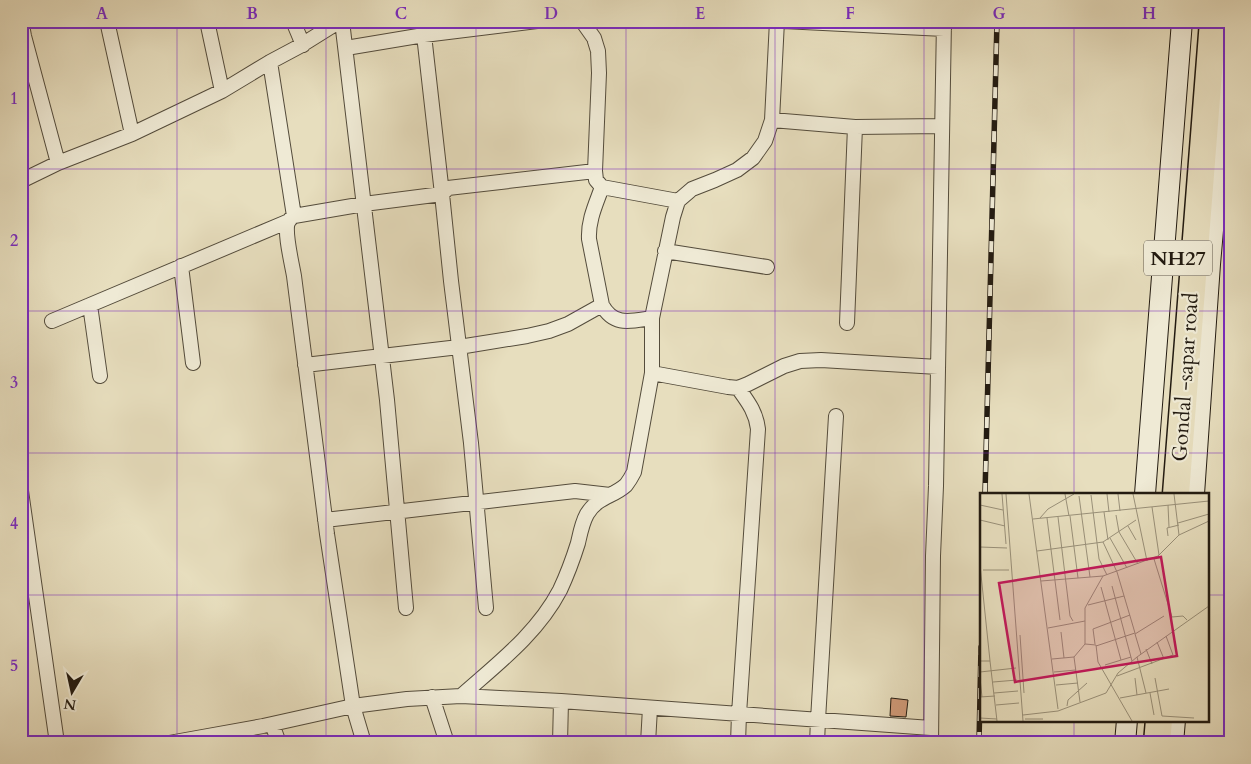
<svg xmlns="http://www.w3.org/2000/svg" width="1251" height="764" viewBox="0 0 1251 764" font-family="Cardo,serif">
  <rect width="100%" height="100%" fill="#e7debe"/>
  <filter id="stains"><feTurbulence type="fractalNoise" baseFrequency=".004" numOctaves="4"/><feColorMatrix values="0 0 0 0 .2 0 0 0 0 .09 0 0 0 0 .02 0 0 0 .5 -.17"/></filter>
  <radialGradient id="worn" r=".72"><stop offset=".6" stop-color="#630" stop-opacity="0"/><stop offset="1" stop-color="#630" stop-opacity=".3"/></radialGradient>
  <path fill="#cf9977" stroke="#231b11" d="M 891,698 L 908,700 L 906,717 L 890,716 Z"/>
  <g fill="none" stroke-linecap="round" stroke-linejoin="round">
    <g stroke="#544c3c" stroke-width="16">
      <path id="street" d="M 23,21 L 22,25 L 24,36 L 58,163
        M 107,21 L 132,134
        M 207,21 L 222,91
        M 293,21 L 303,45
        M 342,21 L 387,400 L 406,608
        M 582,21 L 594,38 L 598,51 L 599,73 L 595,171 L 596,180 L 602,187 L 678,201
        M 783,21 L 944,29
        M 424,35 L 442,194 L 451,281 L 471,443 L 486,608
        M 346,48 L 424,35 L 537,21
        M 270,62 L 294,216
        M 772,120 L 855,127 L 942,126
        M 21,181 L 58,163 L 132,134 L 222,91 L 270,62 L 300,46 L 340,21
        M 602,187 C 596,204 588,220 589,239 L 602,305 C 614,327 631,321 652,318
        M 665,251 L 767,267
        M 181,266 L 193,363
        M 90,305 L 100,376
        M 52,321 L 289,221
        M 847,323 L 855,127
        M 305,365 L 459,347 L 527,336 L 549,331 L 568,324 L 602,305
        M 652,373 L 728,387 L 738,388 L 748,384 L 784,366 L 800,361 L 821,360 L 938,367
        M 21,491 L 57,743
        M 325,520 L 575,491 L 610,495
        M 461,696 C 497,664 537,634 560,590 C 567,575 573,559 578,543 C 580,534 582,523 587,514 C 598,496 613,497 626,485 C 629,481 632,476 634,472 L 652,373 L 652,318 L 673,217 L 678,201 L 692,189 L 715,180 L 737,170 L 753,158 L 765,141 L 772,120 L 777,21
        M 432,697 L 447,743
        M 272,724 L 279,743
        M 169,743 L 263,726 L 353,706 L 407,699 L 461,696 L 561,701 L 931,728
        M 364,743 L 353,706 L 327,534 L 294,276 C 292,264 284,232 288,222 C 290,219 291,218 294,216 L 364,204 L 442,194 L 448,188 L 595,171
        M 560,743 L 561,701
        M 648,743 L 650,708
        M 738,743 L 739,714 L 758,429 C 756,412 748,402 738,388
        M 817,743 L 818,720 L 836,416
        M 931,743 L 933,556 L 936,486 L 944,21"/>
    </g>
    <g stroke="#231b11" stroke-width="22">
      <path id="secondary" d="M 1145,494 L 1182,21
        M 1194,494 L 1210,264 L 1230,38
        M 1125,743 L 1127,720
        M 1173,743 L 1175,720"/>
    </g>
    <g stroke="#231b11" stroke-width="29">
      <path id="highway" d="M 1176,494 L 1213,21
        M 1157,743 L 1159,720"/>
    </g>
    <use href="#street" stroke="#efead5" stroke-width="14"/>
    <use href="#secondary" stroke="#efead5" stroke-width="20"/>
    <use href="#highway" stroke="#e7debe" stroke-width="26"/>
    <g stroke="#231b11" stroke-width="5.5">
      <path id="rail" d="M 985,494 L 997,21
        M 979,743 L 981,647"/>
    </g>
    <use href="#rail" stroke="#efead5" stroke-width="4" stroke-dasharray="11" stroke-linecap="butt"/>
  </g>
  <path fill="none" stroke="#7b2cbf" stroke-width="1" stroke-opacity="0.55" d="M 177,21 L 177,743M 326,21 L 326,743M 476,21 L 476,743M 626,21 L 626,743M 775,21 L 775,743M 924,21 L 924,743M 1074,21 L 1074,494M 21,169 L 1230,169M 21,311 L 1230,311M 21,453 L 1230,453M 21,595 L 981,595M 1207,595 L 1230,595M 1074,720 L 1074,743"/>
  <g text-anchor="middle" stroke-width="4.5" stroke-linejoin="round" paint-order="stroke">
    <rect fill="#efead5" stroke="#60594c" stroke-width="1" x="1144" y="240.5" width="68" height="35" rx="4"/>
    <g font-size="20" font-weight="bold" fill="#231b11">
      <text x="1178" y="265">NH27</text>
    </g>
    <g font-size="21" fill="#231b11" stroke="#efead5">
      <text transform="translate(1185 377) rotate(-86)" y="7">Gondal -sapar road</text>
    </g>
  </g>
  <g transform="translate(980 493)">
    <rect width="229" height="229" fill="#e7debe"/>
    <path fill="none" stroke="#999079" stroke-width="1" d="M 22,1 L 26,51M 26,1 L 43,228M 49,1 L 78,216M 85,1 L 89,23M 127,1 L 129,19M 138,1 L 140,18M 153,1 L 167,68M 111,2 L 119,66 L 127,82M 99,3 L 110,84M 0,12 L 23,17M 188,12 L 189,34M 172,14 L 179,62M 124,19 L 128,47M 136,22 L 139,39 L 158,71M 90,23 L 98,85M 78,24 L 90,123 L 93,128M 60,25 L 68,16 L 94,1M 67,25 L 80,127M 53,26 L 229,8M 0,27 L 25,33M 198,30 L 229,21M 148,33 L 156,47M 199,42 L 229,28M 188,43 L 187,35 L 199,32M 130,45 L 147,75M 0,54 L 27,55M 57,58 L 123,49 L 156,27M 174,66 L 192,124 L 203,123 L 207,127M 0,72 L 10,168 L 0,168M 3,77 L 29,77M 61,88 L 123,83 L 178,63 L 199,42 L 194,1M 132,93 L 152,168M 121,94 L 141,167M 108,112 L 144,103M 68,135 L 105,128M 113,136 L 150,122M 113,136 L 115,151M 81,139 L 84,165M 155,141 L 184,123M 155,141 L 161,161M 40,142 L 44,200M 177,149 L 184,166M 105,151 L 116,152 L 118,169 L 152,228M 116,153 L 155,140 L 137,79 L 123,49M 166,156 L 172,171M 157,164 L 166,200M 72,166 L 94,164M 10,168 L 17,228M 125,172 L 151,164M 0,179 L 36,175M 74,179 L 96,177M 137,183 L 193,162 L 186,143M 0,185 L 2,204M 155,185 L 157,202M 175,185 L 182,223 L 214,225M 13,189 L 37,187M 76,192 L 98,190M 14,200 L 38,198M 170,200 L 174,222M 0,204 L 15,203M 140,205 L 189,196M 100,209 L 94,164 L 105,151 L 105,115 L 123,83M 16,212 L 39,210M 87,213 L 88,207 L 107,190M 43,222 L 78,218 L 126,200 L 138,180 L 157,164 L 229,113M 0,225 L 17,226M 45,226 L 63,226"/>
    <path fill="#c2185b" fill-opacity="0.15" stroke="#c2185b" stroke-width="2.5" d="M 181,64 L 197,163 L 35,189 L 19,90 Z"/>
    <rect width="229" height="229" fill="none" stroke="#231b11" stroke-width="2.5"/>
  </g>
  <rect width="1251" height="764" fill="none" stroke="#e7debe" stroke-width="55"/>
  <g transform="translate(72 692) rotate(189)" stroke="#efead5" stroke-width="4" paint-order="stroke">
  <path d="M0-4L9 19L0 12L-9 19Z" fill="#231b11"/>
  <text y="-8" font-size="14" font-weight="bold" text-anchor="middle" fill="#231b11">N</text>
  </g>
  <rect x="28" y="28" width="1196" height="708" fill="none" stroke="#7b2cbf" stroke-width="2"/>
  <g font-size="16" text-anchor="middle" font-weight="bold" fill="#7b2cbf">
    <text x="102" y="19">A</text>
    <text x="252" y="19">B</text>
    <text x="401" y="19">C</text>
    <text x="551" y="19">D</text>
    <text x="700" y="19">E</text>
    <text x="850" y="19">F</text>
    <text x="999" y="19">G</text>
    <text x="1149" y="19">H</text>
    <text x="14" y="104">1</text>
    <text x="14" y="246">2</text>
    <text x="14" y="388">3</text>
    <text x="14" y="529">4</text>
    <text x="14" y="671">5</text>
  </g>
  <rect width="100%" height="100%" filter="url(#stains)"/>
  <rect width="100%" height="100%" fill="url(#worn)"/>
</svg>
